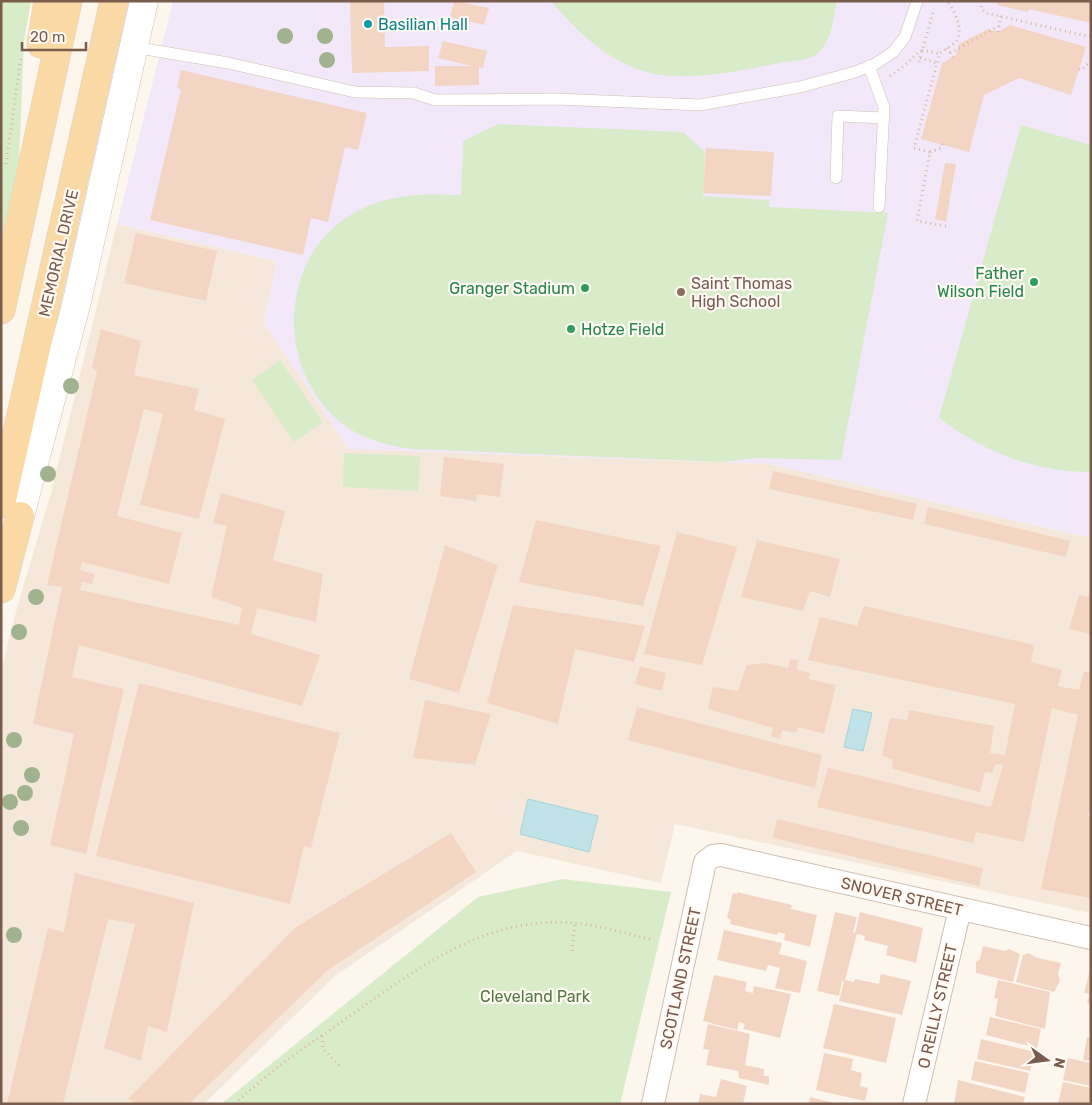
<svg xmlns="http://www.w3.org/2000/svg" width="1092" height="1105" viewBox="0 0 1092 1105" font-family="Rubik,sans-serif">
  <rect width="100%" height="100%" fill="#fdf6ec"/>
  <path fill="#f5e8da" d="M 117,224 L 277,261 L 264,323 L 349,449 L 770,464 L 1091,538 L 1091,913 L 675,824 L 661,883 L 517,851 L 335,976 L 204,1104 L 1,1104 L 1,671 L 17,608 L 51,493 Z"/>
  <path fill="#f3e8fa" d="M 173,1 L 1091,1 L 1091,538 L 770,464 L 349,449 L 264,323 L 277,261 L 117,224 Z"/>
  <path fill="#d8ecc9" d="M 1,1 L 31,1 L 24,41 L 18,186 L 1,261 Z
    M 551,1 L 837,1 C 833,20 832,45 814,56 C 807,60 793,61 784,62 C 740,71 680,85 637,69 C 602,56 575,29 551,1 Z
    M 499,124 L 683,132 L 705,152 L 703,196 L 769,200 L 769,207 L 888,213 L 841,460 L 756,458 L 723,462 L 414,449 C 387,446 361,439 340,422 C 270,363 280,242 368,206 C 399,193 429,194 461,195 L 463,141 Z
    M 1021,125 L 1091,145 L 1091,472 C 1033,472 984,452 939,418 Z
    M 280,360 L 323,422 L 294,442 L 252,380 Z
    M 344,453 L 420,456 L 418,491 L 343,487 Z
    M 562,879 L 671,892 L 620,1104 L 221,1104 L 478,897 Z"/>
  <path fill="#bfe3e8" stroke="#a5d3da" d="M 853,709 L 872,713 L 863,751 L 844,747 Z
    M 528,799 L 598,816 L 589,852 L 520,834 Z"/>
  <path fill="#f3d5c3" d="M 350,1 L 384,1 L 385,47 L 429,46 L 429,71 L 352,73 Z
    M 454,1 L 489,8 L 484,25 L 450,17 Z
    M 997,1 L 1091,1 L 1091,23 L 1029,9 L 1028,12 L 997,5 Z
    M 1010,25 L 1086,47 L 1071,95 L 1019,78 L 984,95 L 969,152 L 921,139 L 942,63 L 956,55 L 959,44 L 988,29 L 998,32 Z
    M 443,41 L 487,51 L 483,68 L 479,67 L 479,85 L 435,86 L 435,66 L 471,66 L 438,58 Z
    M 181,70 L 367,113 L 358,150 L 345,147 L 328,222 L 311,218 L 303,255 L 150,220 L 181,89 L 177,88 Z
    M 706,148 L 774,152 L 771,196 L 703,193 Z
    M 945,163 L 956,164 L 946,222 L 935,219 Z
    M 136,233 L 217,251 L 206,301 L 124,283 Z
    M 101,329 L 141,341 L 134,375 L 199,389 L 194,410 L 225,419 L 199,519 L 140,505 L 163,414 L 144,409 L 117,516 L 182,533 L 169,584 L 82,562 L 80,570 L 95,574 L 92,584 L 82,582 L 80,590 L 239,625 L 242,608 L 211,597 L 227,526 L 213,523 L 221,493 L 285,511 L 273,560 L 323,574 L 316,622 L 257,608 L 251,634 L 320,655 L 302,706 L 79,645 L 72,677 L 124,689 L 86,854 L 50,845 L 74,734 L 33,724 L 62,587 L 47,585 L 97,372 L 92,367 Z
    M 444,457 L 504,464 L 500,497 L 477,494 L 476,501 L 440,496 Z
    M 773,471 L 917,504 L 913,520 L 769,489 Z
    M 928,507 L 1070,541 L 1066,557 L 924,524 Z
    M 536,520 L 661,546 L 643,606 L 519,582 Z
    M 677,532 L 737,547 L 702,665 L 644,654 Z
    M 757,540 L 840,559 L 830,597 L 810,591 L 803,611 L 741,597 Z
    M 445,545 L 498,565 L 459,693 L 409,679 Z
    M 1079,595 L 1091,597 L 1091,634 L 1069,629 Z
    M 513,605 L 645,626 L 634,662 L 575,649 L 558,724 L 487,703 Z
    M 864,606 L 1034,645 L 1031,662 L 1062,670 L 1058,686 L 1079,690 L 1084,671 L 1091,673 L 1091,806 L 1088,816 L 1091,817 L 1091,898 L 1041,889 L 1078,715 L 1052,708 L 1024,842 L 976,832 L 973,843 L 817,807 L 828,768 L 991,807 L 1003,765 L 996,764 L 992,773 L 985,772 L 980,792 L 893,769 L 892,760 L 882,755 L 890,718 L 907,720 L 909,710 L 994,726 L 990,753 L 1005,755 L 1015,704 L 808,660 L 820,617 L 857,626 Z
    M 790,659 L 798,660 L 797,670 L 810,673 L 809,679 L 836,685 L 824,734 L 798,727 L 796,733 L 782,730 L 780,739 L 771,736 L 773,728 L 708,709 L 713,687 L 738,691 L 747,665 L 765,663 L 788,668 Z
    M 640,666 L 666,673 L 662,691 L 635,684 Z
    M 139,683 L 340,733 L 311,848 L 304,846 L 290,904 L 96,856 Z
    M 425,700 L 491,714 L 475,765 L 413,758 Z
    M 637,707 L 822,755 L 815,788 L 628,740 Z
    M 777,819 L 983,868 L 979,886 L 773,838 Z
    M 451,833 L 476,872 L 328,970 L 189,1104 L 137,1104 L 128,1099 L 296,927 Z
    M 75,873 L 194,903 L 167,1032 L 148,1026 L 141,1061 L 104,1048 L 135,924 L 108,919 L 63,1104 L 7,1104 L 48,928 L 64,932 Z
    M 737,892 L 792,905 L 791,909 L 817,915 L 810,947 L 784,940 L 785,934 L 778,932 L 777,935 L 730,924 L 731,920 L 727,918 L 733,893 L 737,894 Z
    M 835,912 L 857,917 L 853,932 L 855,933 L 860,912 L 923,928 L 916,963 L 886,955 L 888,946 L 864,940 L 865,936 L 857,934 L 845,980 L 854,982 L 855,979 L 879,984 L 881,974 L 911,981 L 902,1015 L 839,1001 L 844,981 L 842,981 L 839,996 L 817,991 Z
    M 724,930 L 782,943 L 779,954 L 807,961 L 800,993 L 775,988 L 780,968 L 768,965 L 766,971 L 717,960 Z
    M 983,946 L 1005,951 L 1009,949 L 1020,954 L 1013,982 L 976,973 L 976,962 L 980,959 Z
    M 1028,953 L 1038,958 L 1061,963 L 1058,973 L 1060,981 L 1054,992 L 1016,982 L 1023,955 Z
    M 1091,966 L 1091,1005 L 1087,1004 L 1089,994 L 1084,993 Z
    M 714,975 L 747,982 L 745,991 L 753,993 L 754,986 L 791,994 L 780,1038 L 743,1029 L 745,1024 L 739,1022 L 737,1030 L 703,1021 Z
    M 998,980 L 1050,992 L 1045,1029 L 995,1016 L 998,999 L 994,998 Z
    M 834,1004 L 896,1018 L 886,1063 L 823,1048 Z
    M 990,1017 L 1041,1029 L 1037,1048 L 986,1035 Z
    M 708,1024 L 750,1034 L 745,1065 L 764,1069 L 764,1076 L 769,1076 L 769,1085 L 739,1078 L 738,1071 L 706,1065 L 709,1050 L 703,1049 Z
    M 1087,1037 L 1091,1038 L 1091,1061 L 1083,1060 Z
    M 981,1039 L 1035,1052 L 1030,1071 L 977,1059 Z
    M 824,1053 L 853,1059 L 851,1070 L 862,1073 L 860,1086 L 868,1088 L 865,1101 L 816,1090 Z
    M 1068,1058 L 1091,1063 L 1091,1086 L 1063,1080 Z
    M 975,1061 L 1029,1073 L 1025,1093 L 971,1080 Z
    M 721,1079 L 747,1086 L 743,1104 L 698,1104 L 700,1094 L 716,1097 Z
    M 958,1080 L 1025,1097 L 1023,1104 L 954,1104 Z
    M 1063,1082 L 1091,1088 L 1091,1104 L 1058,1103 Z
    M 810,1097 L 834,1103 L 834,1104 L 809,1104 Z"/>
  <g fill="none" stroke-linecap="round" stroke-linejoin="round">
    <g stroke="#d1beb0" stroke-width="12">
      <path id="lane" d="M 133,47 L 228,63 L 355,92 L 414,93 L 435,100 L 556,99 L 700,105 L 800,87 L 855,72 L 875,64 L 893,52 L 905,37 L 917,1
        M 869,66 L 884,107 L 879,207
        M 836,178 L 838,116 L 884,118"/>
    </g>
    <g stroke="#d1beb0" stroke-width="24">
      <path id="street" d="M 653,1104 L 705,862 L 713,856 L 721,855 L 1091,938
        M 914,1104 L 960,909"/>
    </g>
    <g stroke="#d6c0b0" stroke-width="29">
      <path id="secondary" d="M 20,516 L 76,305 L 144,1"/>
    </g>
    <g stroke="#dad1cd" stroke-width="29">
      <path id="primary" d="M 41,44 L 48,1
        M 1,310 L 68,1
        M 1,504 L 114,1
        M 1,589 L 20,516"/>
    </g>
    <path stroke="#d9b8a5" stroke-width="3" stroke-dasharray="1 4" stroke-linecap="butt" d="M 982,1 L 981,8 L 986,13 L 1091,37
      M 998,32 L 1001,16
      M 947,48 L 953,57
      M 922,50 L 940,54
      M 950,53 L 999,26
      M 920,58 L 937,63
      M 919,62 L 933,12
      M 1079,69 L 1081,70 L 1091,61
      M 890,76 L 904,66 L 921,50
      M 930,152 L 941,148 L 942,144
      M 6,164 L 21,57
      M 946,226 L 917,221 L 930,152 L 914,148 L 940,53 C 945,49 954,45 957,40 C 964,29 954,10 947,1
      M 572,951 L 575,923
      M 322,1036 L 323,1049 L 341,1067
      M 235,1104 C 269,1071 308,1045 347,1018 C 407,976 466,929 541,923 C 580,919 616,931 653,940"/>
    <use href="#lane" stroke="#fff" stroke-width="11"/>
    <use href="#street" stroke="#fff" stroke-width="22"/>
    <use href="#secondary" stroke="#fff" stroke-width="28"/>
    <use href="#primary" stroke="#fbd9a5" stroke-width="28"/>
  </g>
  <g fill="#a0b28e">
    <circle cx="285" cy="36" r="8"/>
    <circle cx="325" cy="36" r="8"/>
    <circle cx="327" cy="60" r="8"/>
    <circle cx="71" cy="386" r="8"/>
    <circle cx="48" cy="474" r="8"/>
    <circle cx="36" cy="597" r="8"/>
    <circle cx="19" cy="632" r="8"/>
    <circle cx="14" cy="740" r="8"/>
    <circle cx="32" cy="775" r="8"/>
    <circle cx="25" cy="793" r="8"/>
    <circle cx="10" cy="802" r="8"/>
    <circle cx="21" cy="828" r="8"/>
    <circle cx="14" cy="935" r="8"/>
  </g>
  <circle fill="#0f9aa8" stroke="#fffaf3" stroke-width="2" cx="368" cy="24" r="5"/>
  <g fill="#2e9e5b" stroke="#fffaf3" stroke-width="2">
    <circle cx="1034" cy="282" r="5"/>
    <circle cx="585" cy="288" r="5"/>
    <circle cx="571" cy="329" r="5"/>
  </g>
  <circle fill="#8d6e63" stroke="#fffaf3" stroke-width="2" cx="681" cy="292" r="5"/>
  <g text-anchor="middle" stroke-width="4.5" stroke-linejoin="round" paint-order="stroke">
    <g font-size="16" fill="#0d838f" stroke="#fffaf3" text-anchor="start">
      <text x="378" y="30">Basilian Hall</text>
    </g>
    <g font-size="16" fill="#7a5c4d" stroke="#fffaf3">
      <text transform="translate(58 253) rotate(-77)" y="6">MEMORIAL DRIVE</text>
      <text transform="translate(902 896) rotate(13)" y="6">SNOVER STREET</text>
      <text transform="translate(680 978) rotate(-78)" y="6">SCOTLAND STREET</text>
      <text transform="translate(937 1006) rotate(-77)" y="6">O REILLY STREET</text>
    </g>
    <g font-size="16" fill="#27864d" stroke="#fffaf3" text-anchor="end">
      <text x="1024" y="279">Father<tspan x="1024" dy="18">Wilson Field</tspan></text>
      <text x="575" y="294">Granger Stadium</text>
      <text x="581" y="335" text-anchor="start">Hotze Field</text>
    </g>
    <g font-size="16" fill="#785e54" stroke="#fffaf3" text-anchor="start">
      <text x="691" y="289">Saint Thomas<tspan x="691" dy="18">High School</tspan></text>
    </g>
    <g font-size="16" fill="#537a41" stroke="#fffaf3">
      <text x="535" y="1002">Cleveland Park</text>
    </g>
  </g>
  <rect width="1092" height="1105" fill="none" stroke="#7a5c4d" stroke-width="5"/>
  <g transform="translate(1047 1060) rotate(104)" stroke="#fffaf3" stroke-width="4" paint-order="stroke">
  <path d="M0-4L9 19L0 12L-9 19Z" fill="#7a5c4d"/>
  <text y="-8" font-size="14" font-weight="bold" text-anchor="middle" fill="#7a5c4d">N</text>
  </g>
  <path d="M22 42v8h64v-8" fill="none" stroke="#7a5c4d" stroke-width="2.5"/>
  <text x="30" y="42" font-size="15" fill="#7a5c4d" stroke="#fffaf3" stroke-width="4" paint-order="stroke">20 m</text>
</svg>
